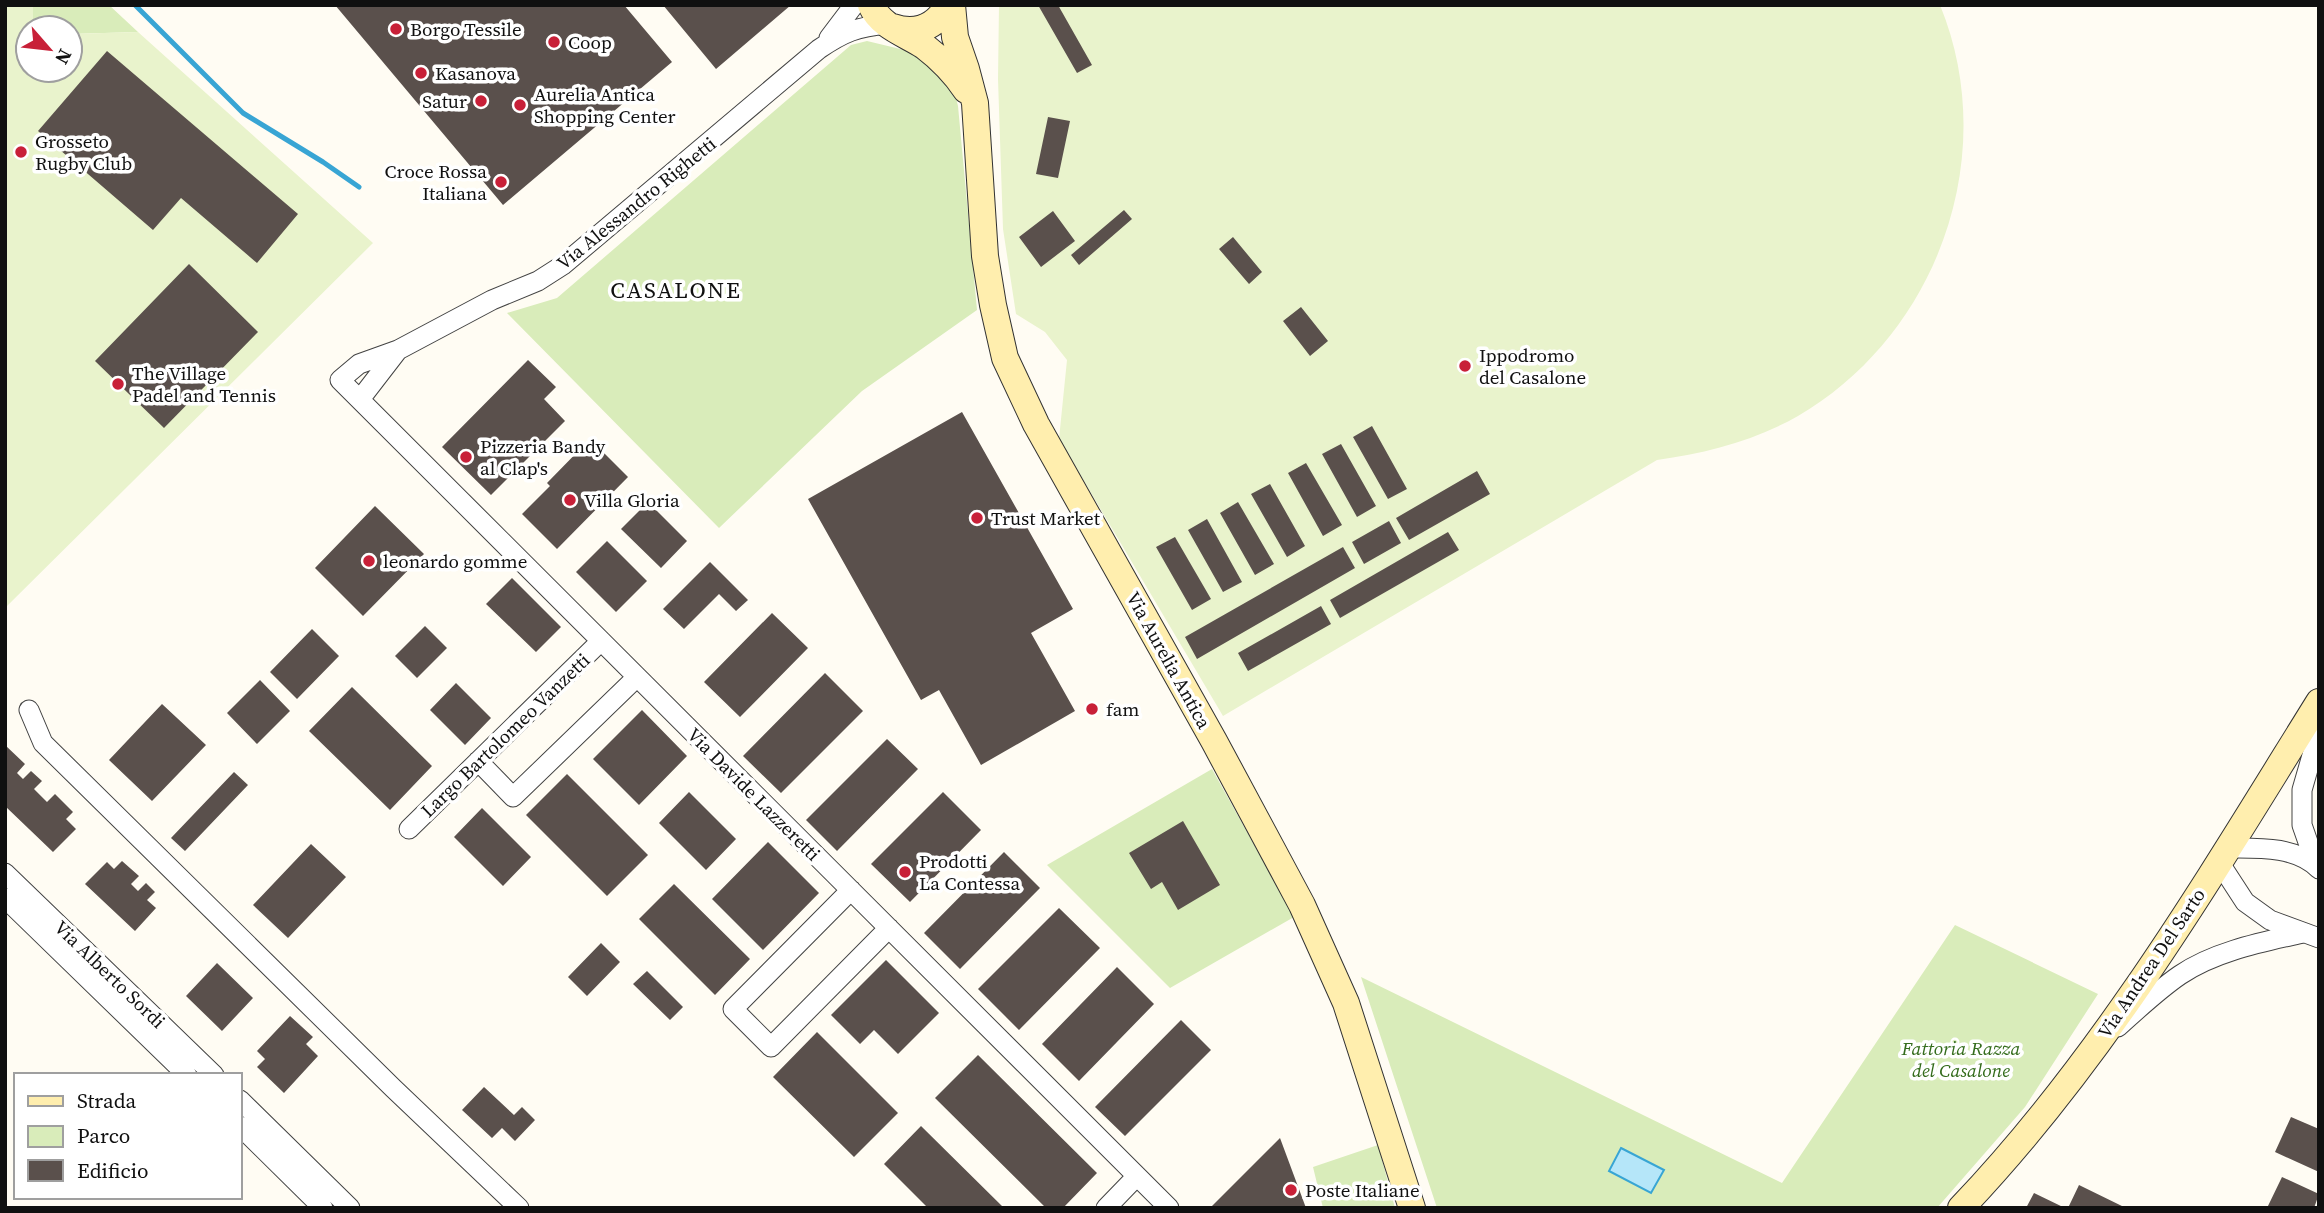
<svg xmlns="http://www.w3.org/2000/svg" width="2324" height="1213" viewBox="0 0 2324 1213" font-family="'Source Serif 4',serif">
  <rect width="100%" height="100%" fill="#fffcf3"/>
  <path fill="#d9ecba" d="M 33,5 L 109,5 L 138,32 L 70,34 L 70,28 L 33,28 Z
    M 867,41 L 917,53 L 926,58 L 955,94 L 958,106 L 977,310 L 862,391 L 719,528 L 507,313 L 557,298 L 851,45 Z
    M 1212,769 L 1294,917 L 1170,988 L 1047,865 Z
    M 1955,925 L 2098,994 L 2025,1107 L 1937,1208 L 1437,1208 L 1361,977 L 1782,1183 Z
    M 1378,1145 L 1395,1208 L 1323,1208 L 1313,1167 Z"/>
  <path fill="#e9f3cc" d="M 5,5 L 33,5 L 33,28 L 28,28 L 28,70 L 70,70 L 70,34 L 138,32 L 373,243 L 5,608 Z
    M 999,5 L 1940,5 C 2002,156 1937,335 1798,416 C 1754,441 1706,453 1657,460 L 1223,716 L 1059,439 L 1067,360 L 1045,332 L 1016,314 L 1003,229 L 998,79 Z"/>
  <path fill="#b5e6f9" stroke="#38a5d4" stroke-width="2" d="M 1621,1148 L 1664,1170 L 1651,1193 L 1609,1171 Z"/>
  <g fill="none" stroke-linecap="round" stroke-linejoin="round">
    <path stroke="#38a5d4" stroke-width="5" d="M 135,5 L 243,113 L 323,162 L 359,187"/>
  </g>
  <path fill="#5a504c" d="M 335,5 L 624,5 L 672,62 L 503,205 Z
    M 663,5 L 791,5 L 716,69 Z
    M 1038,5 L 1058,5 L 1092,65 L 1077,73 Z
    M 107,51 L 298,214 L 257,263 L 181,198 L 153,230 L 38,131 Z
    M 1048,117 L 1070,121 L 1058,178 L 1036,174 Z
    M 1124,210 L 1132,219 L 1079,265 L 1071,255 Z
    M 1053,211 L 1075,241 L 1041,267 L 1019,237 Z
    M 1233,237 L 1262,272 L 1249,284 L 1219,249 Z
    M 189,264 L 258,332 L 164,428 L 95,361 Z
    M 1301,307 L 1328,341 L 1310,356 L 1283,321 Z
    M 528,360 L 556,387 L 544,399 L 565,421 L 491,495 L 442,447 Z
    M 962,412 L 1073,609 L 1031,633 L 1075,711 L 981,765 L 939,690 L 921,700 L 808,499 Z
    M 1372,426 L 1407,489 L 1388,499 L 1353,437 Z
    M 590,439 L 628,477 L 557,549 L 522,514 L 550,486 L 547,483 Z
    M 1341,444 L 1376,506 L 1357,517 L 1322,454 Z
    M 1306,463 L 1342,525 L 1323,536 L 1288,473 Z
    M 1477,471 L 1490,494 L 1409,540 L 1396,518 Z
    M 1270,484 L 1305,546 L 1287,557 L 1251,494 Z
    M 648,502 L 687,541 L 661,568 L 621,529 Z
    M 1238,502 L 1274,564 L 1255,575 L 1220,513 Z
    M 375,506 L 424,554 L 363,616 L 315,568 Z
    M 1207,519 L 1242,582 L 1223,592 L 1188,530 Z
    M 1389,521 L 1401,543 L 1364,564 L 1352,542 Z
    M 1448,532 L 1459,550 L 1340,618 L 1330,600 Z
    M 1175,537 L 1211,599 L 1192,610 L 1156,547 Z
    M 607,541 L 647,581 L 616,612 L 576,572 Z
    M 1343,547 L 1355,568 L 1197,659 L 1185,637 Z
    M 710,562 L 748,600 L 736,611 L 719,594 L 684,629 L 663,609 Z
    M 512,578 L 561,627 L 536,652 L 486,604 Z
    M 1321,606 L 1331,624 L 1248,671 L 1238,653 Z
    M 772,613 L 808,648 L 740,717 L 704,682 Z
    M 425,626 L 447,648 L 417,678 L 395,656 Z
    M 312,629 L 339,656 L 297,699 L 270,672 Z
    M 825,673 L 863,711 L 781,793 L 743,756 Z
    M 260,680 L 290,711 L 257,744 L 227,713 Z
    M 456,683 L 491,718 L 465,745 L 430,710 Z
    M 352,687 L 432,766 L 390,810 L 309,731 Z
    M 162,704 L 206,745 L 152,801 L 109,760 Z
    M 642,710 L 687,756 L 639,805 L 593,759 Z
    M 887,739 L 918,769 L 837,851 L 806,820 Z
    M 5,745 L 25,764 L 17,773 L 23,779 L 31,771 L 42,781 L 34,789 L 47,802 L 55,794 L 73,812 L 66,819 L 76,829 L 53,852 L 5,806 Z
    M 234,772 L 248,785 L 185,851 L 171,838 Z
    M 567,774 L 648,855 L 607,896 L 526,815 Z
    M 689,792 L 736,839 L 706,870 L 659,823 Z
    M 943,792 L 981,830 L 910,902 L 871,864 Z
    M 482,808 L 531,857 L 503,886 L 454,837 Z
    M 1183,821 L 1220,885 L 1178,910 L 1162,882 L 1151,889 L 1129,853 Z
    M 768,842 L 819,893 L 763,950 L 712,899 Z
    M 311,844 L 346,877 L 288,938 L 253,905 Z
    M 1004,852 L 1040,888 L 960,969 L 924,933 Z
    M 122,861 L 139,876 L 131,884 L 138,891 L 146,883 L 155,892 L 147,900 L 156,908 L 135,931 L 85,884 L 107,862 L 114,869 Z
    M 674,884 L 750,959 L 715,995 L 639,919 Z
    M 1059,908 L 1100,948 L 1019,1030 L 978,989 Z
    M 601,943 L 620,962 L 587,996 L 568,977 Z
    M 886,960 L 939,1013 L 898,1054 L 874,1030 L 860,1044 L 831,1015 Z
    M 217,963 L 253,998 L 222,1031 L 186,996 Z
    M 1117,967 L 1154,1004 L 1079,1081 L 1042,1044 Z
    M 647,971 L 683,1007 L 670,1020 L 633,984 Z
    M 290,1016 L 313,1037 L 306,1044 L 318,1056 L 284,1093 L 257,1067 L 265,1059 L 257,1051 Z
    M 1181,1020 L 1211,1050 L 1125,1136 L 1095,1107 Z
    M 817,1032 L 898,1113 L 854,1157 L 773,1077 Z
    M 978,1055 L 1097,1173 L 1063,1208 L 1046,1208 L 935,1098 Z
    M 484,1087 L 514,1115 L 522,1107 L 535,1120 L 515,1141 L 502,1128 L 492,1138 L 462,1110 Z
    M 2291,1117 L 2319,1129 L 2319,1172 L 2275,1152 Z
    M 921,1126 L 1004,1208 L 928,1208 L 884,1164 Z
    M 1280,1138 L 1306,1208 L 1210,1208 Z
    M 2282,1177 L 2319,1194 L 2314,1208 L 2267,1208 Z
    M 2079,1185 L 2126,1208 L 2068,1208 Z
    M 2034,1193 L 2065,1208 L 2026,1208 Z"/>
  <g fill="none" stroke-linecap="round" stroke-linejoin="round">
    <g stroke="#434343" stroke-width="21">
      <path id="street" d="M 887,24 C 857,27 844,32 819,49 L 563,265 L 538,281 L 492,300 L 398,350 L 359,364 L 340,380 L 1169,1208
        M 829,38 L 854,5
        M 361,398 L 398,350
        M 29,710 L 43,743 L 393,1088 L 519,1208
        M 478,761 L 513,797 L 637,677
        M 409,829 L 601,641
        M 2228,848 C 2258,848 2296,846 2319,869
        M 2219,862 L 2245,902 L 2270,920 L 2319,938
        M 2316,865 L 2302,825 L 2302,790 L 2319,731
        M 5,873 L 214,1075
        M 851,890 L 733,1009 L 771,1047 L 889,928
        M 5,898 L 187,1075
        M 2118,1027 C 2138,1009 2158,990 2180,975 C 2215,951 2263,942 2303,933
        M 240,1100 L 350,1208
        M 240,1126 L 323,1208
        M 1106,1208 L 1137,1176"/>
    </g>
    <g stroke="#323232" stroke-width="28">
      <path id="secondary" d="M 871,5 C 881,27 906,34 924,46 C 941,59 954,72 966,90
        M 952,5 L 955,37 L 966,69 L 975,103 L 985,256 L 993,305 L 1005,358 L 1036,424 L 1214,741 L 1302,905 L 1346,1003 L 1412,1208
        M 893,27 C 917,35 936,27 948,5
        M 1961,1208 C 2104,1058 2210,877 2319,702"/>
    </g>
    <use href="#street" stroke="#fff" stroke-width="19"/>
    <use href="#secondary" stroke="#ffeeae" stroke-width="26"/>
  </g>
  <g fill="#c82038" stroke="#fff" stroke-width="2.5">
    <circle cx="396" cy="29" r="7"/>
    <circle cx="554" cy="42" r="7"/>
    <circle cx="421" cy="73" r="7"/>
    <circle cx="481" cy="101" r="7"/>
    <circle cx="520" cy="105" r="7"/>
    <circle cx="21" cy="152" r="7"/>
    <circle cx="501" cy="182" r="7"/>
    <circle cx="1465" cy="366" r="7"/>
    <circle cx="118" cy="384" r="7"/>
    <circle cx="466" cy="457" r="7"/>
    <circle cx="570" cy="500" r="7"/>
    <circle cx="977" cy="518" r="7"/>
    <circle cx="369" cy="561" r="7"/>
    <circle cx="1092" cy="709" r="7"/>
    <circle cx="905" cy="872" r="7"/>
    <circle cx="1291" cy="1190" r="7"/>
  </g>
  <g text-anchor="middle" stroke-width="7" stroke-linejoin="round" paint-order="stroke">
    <g font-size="19" fill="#101010" stroke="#fff" text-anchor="start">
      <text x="410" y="36">Borgo Tessile</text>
      <text x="568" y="49">Coop</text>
      <text x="435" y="80">Kasanova</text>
      <text x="534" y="101">Aurelia Antica<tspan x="534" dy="22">Shopping Center</tspan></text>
      <text x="467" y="108" text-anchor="end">Satur</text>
      <text x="35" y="148">Grosseto<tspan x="35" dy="22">Rugby Club</tspan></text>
      <text x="487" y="178" text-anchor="end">Croce Rossa<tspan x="487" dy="22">Italiana</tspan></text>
      <text x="1479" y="362">Ippodromo<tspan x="1479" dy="22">del Casalone</tspan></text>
      <text x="132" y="380">The Village<tspan x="132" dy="22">Padel and Tennis</tspan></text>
      <text x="480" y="453">Pizzeria Bandy<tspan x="480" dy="22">al Clap's</tspan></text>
      <text x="584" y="507">Villa Gloria</text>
      <text x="991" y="525">Trust Market</text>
      <text x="383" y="568">leonardo gomme</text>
      <text x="1106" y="716">fam</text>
      <text x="919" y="868">Prodotti<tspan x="919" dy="22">La Contessa</tspan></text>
      <text x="1305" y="1197">Poste Italiane</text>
    </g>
    <g font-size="19" fill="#101010" stroke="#fff">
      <text transform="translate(636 203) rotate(-39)" y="7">Via Alessandro Righetti</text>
      <text transform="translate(1169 660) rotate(61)" y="7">Via Aurelia Antica</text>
      <text transform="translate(505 735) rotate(-44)" y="7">Largo Bartolomeo Vanzetti</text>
      <text transform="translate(754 794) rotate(45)" y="7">Via Davide Lazzeretti</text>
      <text transform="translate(2151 963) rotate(-56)" y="7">Via Andrea Del Sarto</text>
      <text transform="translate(110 974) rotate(44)" y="7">Via Alberto Sordi</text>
    </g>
    <g font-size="19" font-style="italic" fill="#346c1c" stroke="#fff">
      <text x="1961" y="1055">Fattoria Razza<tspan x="1961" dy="22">del Casalone</tspan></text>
    </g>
    <g font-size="23" letter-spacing="2" fill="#101010" stroke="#fff">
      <text x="676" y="298">CASALONE</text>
    </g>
  </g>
  <rect width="2324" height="1213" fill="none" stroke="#101010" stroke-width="14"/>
  <rect x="14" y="1073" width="228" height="126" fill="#ffffff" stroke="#9f9f9f" stroke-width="2"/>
  <rect x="28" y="1096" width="35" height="10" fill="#ffeeae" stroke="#9f9f9f" stroke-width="2"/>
  <text x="77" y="1108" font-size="21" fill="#101010">Strada</text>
  <rect x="28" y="1126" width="35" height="21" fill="#d9ecba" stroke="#9f9f9f" stroke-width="2"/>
  <text x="77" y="1143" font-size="21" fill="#101010">Parco</text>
  <rect x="28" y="1160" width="35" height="21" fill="#5a504c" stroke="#9f9f9f" stroke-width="2"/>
  <text x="77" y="1178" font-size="21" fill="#101010">Edificio</text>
  <g transform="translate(49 49) rotate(118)"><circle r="33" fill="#ffffff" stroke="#9f9f9f" stroke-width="2"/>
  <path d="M0-5L12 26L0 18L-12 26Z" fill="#c82038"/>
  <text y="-10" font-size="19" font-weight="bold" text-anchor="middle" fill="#101010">N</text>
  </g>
</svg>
